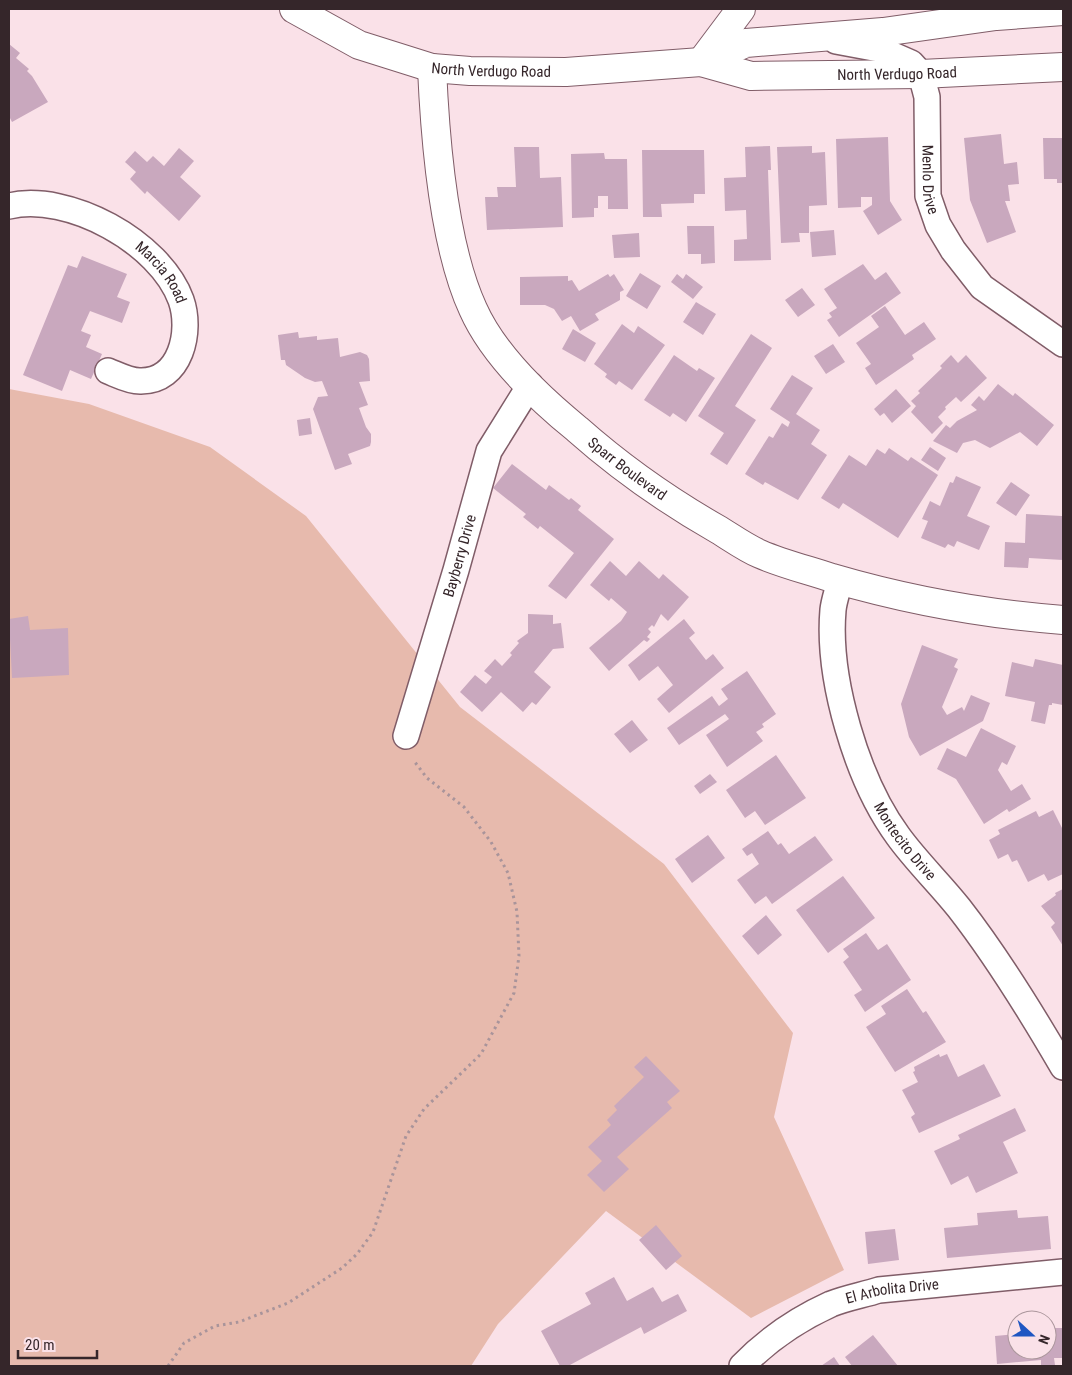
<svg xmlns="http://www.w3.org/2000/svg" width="1072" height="1375" viewBox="0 0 1072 1375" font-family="'Roboto Condensed',sans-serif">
  <rect width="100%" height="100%" fill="#fae1e8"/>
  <path fill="#e7baad" d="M 9,389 L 89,404 L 210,447 L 306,516 L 460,707 L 664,864 L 793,1033 L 774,1117 L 844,1270 L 751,1318 L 606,1211 L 498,1324 L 471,1366 L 9,1366 Z"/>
  <path fill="#c9a8be" d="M 9,44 L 20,53 L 16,58 L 29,69 L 27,71 L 32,76 L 48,102 L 12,122 L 9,116 Z
    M 1001,134 L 1004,164 L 1017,162 L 1019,184 L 1008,185 L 1010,201 L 1005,201 L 1016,232 L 987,243 L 970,200 L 964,138 Z
    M 888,137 L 890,201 L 902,220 L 878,235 L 863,211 L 872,205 L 872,197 L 861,197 L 861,207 L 838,208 L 836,139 Z
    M 1043,138 L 1063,138 L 1063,183 L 1057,183 L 1057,179 L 1044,179 Z
    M 770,146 L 771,170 L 768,170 L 771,260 L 734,261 L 734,240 L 747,239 L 746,210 L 725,211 L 724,178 L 746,177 L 745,147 Z
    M 812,146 L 812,153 L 825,152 L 827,205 L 809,206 L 809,233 L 799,233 L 800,242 L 781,243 L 777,147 Z
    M 514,147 L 539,147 L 540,178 L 561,177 L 563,227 L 487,230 L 485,197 L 498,197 L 497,187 L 516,187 Z
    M 179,148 L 194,161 L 180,177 L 201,196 L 179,221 L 147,191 L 145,194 L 130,179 L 136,172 L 125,162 L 135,151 L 147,162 L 153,156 L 164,166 Z
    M 642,150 L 704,150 L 705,194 L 694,194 L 694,203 L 661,204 L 662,217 L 643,217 Z
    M 604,153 L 605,159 L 627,159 L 628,209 L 608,209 L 608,196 L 598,196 L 598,208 L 594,208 L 594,217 L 572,218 L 571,154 Z
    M 687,226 L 714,226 L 715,263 L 701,264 L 701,254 L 688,254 Z
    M 834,230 L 836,255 L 812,257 L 810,232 Z
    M 639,233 L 640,257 L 614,258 L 612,235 Z
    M 82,256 L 127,274 L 117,297 L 130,302 L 122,323 L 90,311 L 81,331 L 91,335 L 86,347 L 102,354 L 91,379 L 70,370 L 62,391 L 23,375 L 68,265 L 77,268 Z
    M 863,264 L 875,280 L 886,272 L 901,293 L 839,337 L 827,320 L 832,317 L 829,313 L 837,308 L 824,289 Z
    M 640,273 L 661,286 L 647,309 L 626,296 Z
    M 608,274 L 610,277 L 614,274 L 624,290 L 620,292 L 620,300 L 595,314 L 599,320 L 580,331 L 571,316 L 562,321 L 554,309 L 545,305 L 520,305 L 520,277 L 568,276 L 568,281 L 572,280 L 579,291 Z
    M 677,274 L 683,279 L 686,274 L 703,287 L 693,299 L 671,282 Z
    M 802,288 L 815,305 L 798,317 L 785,300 Z
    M 696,302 L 716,314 L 703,335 L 683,322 Z
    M 885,306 L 905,335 L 924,322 L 936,339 L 912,355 L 914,359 L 876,385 L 865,368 L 871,364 L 856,343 L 879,327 L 871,316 Z
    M 622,324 L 634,333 L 638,326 L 665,345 L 632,390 L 619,381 L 616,385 L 605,377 L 607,374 L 594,364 Z
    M 573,329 L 596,343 L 585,362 L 562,349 Z
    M 298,332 L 299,338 L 317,336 L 317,340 L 338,338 L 340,357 L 360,352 L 367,355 L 369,359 L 370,381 L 359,382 L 368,405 L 359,408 L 366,427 L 371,434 L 371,442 L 370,446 L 348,454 L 352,464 L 335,470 L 313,409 L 318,397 L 328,396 L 322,381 L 315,382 L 305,378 L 286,365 L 285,360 L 281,360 L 278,335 Z
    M 751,334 L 772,348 L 735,406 L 756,420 L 727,465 L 710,454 L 724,433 L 698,416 Z
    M 833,344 L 845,362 L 826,374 L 814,356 Z
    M 674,355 L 697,371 L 699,368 L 715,378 L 686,422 L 673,413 L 670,417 L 644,400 Z
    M 951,355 L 958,363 L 966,355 L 987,378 L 961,402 L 956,397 L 945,407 L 946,409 L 938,417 L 943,423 L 932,434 L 911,412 L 916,406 L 911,401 L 920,393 L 918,391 L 942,368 L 940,366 Z
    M 792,375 L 813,388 L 796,414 L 820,430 L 811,444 L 827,455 L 798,500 L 765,482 L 763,485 L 745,474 L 769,436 L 773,438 L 782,423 L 788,427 L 790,422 L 770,409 Z
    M 998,384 L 1013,396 L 1015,393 L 1054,425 L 1037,446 L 1020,432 L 990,448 L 975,440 L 963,443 L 957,453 L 933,441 L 946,425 L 950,428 L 957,421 L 977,410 L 971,405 L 979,396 L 984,401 Z
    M 896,389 L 911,406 L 892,423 L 884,413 L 880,416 L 874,409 Z
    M 310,418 L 312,434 L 299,436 L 297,420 Z
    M 930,447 L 946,458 L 938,471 L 921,460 Z
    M 889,448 L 908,461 L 911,457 L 938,475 L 898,538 L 843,503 L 839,509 L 821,498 L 849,455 L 866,466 L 877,449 L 885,454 Z
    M 512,464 L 546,490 L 549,485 L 569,500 L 571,498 L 581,506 L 578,510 L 614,539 L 566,599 L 548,586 L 574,553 L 540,526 L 538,529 L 523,517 L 526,514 L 493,488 Z
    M 956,476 L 981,487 L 967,516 L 990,526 L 979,550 L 957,541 L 954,547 L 948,544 L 945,548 L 921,538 L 928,521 L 922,519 L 930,501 L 940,506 L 950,482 L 953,483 Z
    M 1011,482 L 1030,495 L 1016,516 L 996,503 Z
    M 1026,514 L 1062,516 L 1063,560 L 1029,558 L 1028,568 L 1004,567 L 1005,542 L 1025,543 Z
    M 610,561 L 626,576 L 639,561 L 659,579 L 663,574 L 689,597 L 668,621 L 661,614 L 654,627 L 652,625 L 648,629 L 651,632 L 647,637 L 650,639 L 647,642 L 644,640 L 609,671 L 589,648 L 621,621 L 627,612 L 611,598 L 609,601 L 590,585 Z
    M 528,614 L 553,615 L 553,624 L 561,623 L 564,648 L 553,649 L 534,672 L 551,687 L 536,705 L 532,702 L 523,712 L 501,692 L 482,712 L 460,692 L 475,675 L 486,684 L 492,677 L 484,671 L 495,659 L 502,666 L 512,655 L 510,653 L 519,643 L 517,641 L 528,633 Z
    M 28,616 L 30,630 L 68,628 L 69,675 L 12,678 L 9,619 Z
    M 684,619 L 695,633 L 689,638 L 706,660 L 713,654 L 724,668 L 669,713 L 657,699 L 673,685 L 658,666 L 639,681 L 628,665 Z
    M 922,645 L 958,659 L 954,667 L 958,669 L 942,707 L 947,715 L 962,707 L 964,711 L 971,695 L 990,703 L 983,721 L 920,756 L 909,737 L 901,704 Z
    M 1035,659 L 1063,665 L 1063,705 L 1052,703 L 1052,705 L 1049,705 L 1045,724 L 1031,721 L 1035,702 L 1005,696 L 1012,662 L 1033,667 Z
    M 747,671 L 776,714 L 762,724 L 764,727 L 756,732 L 763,741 L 727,767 L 706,735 L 729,719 L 725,714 L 679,745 L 667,728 L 712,696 L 719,706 L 728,699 L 721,689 Z
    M 632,720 L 648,740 L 630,753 L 614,734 Z
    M 981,728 L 1016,746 L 1007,765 L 1002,762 L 998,770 L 1011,791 L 1022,784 L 1031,799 L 1009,812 L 1007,809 L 984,824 L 956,779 L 937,769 L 947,748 L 966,757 Z
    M 776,755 L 806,798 L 765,825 L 755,811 L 745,818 L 726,790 Z
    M 710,774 L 717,782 L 700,794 L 694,786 Z
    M 1053,810 L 1063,830 L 1063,874 L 1048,881 L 1044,874 L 1028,882 L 1017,860 L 1012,862 L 1008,854 L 998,859 L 989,840 L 1000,834 L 998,830 L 1036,811 L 1039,817 Z
    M 768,831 L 778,845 L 781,843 L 789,854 L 815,836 L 833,860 L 772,904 L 766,896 L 755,904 L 737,880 L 759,864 L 752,853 L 747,856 L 742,849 Z
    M 708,835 L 725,858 L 692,883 L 675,859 Z
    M 843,876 L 875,918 L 828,953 L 796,910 Z
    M 1063,889 L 1063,946 L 1051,927 L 1055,923 L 1041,906 L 1056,895 L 1055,893 Z
    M 766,915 L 782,935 L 758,955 L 742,936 Z
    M 866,933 L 878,950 L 887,944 L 911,980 L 865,1012 L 854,995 L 862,990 L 843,962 L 849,957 L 843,949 Z
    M 907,989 L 923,1013 L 926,1011 L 946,1042 L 895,1072 L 866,1027 L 886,1014 L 881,1006 Z
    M 939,1054 L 940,1057 L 947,1054 L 958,1077 L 984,1064 L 1001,1096 L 919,1133 L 911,1117 L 915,1114 L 902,1090 L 918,1082 L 913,1072 L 915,1071 L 914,1067 Z
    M 646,1056 L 680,1091 L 667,1102 L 672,1108 L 617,1157 L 629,1169 L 604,1192 L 587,1175 L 602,1161 L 588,1147 L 611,1125 L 607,1120 L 617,1110 L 614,1106 L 644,1077 L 634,1067 Z
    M 1015,1108 L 1026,1131 L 1003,1142 L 1018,1173 L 976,1193 L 968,1176 L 951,1185 L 934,1151 L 960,1139 L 958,1135 Z
    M 1017,1210 L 1018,1218 L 1048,1216 L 1051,1249 L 947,1258 L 944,1228 L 978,1225 L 977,1213 Z
    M 656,1225 L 682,1256 L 666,1270 L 639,1240 Z
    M 895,1229 L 899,1260 L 868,1264 L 865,1232 Z
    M 614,1277 L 627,1301 L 653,1287 L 662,1302 L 678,1294 L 687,1311 L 644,1334 L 641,1327 L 568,1366 L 560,1366 L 541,1331 L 591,1304 L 585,1293 Z
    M 1054,1328 L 1063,1328 L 1063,1358 L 1054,1358 L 1055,1365 L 1041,1366 L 1041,1360 L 997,1364 L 995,1336 L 1017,1334 L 1017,1350 L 1047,1350 L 1047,1332 L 1054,1331 Z
    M 873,1335 L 898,1366 L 852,1366 L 845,1357 Z
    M 834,1357 L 840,1366 L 821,1366 Z"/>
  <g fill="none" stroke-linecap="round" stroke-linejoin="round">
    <g stroke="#805d68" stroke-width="28">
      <g id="minor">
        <path id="s1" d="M 836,41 L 879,49 L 911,63 L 921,74 L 927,97 L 928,196 L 938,225 L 953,250 L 982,287 L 1063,344"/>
        <path id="s2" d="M 9,206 C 68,192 160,242 181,300 C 192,331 181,382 140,381 C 129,381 118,375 108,371"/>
        <path id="s3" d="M 840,580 C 838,590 834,600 833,610 C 827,679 857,780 898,836 C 916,861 940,884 959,908 C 998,958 1031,1012 1063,1067"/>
        <path id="s4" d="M 406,736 L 456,570 L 489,451 L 530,385"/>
        <path id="s5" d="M 742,1366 C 767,1340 798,1319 831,1304 C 846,1298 863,1295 879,1290 L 1063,1272"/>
      </g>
    </g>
    <g stroke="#805d68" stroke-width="30">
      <g id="tertiary">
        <path id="s6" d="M 432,68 C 435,138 443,244 473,309 C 493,354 539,398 577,429 C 621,468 668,501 719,530 C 732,538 746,548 760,554 C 783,564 808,570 832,578 C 907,600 984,614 1063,620"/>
      </g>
    </g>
    <g stroke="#805d68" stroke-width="30">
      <g id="secondary">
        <path id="s7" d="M 294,9 L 359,45 L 432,68 L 470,71 L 566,72 L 701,62 L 746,43 L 883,32 L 996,16 L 1063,11"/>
        <path d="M 702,61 L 741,9"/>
        <path id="s8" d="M 701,62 L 751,76 L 921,74 L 1063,67"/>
      </g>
    </g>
    <path stroke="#a9949a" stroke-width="3" stroke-dasharray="2.5 4" stroke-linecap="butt" d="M 168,1366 L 184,1343 L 215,1326 L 239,1322 L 288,1303 L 342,1268 L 357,1254 L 373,1232 L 406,1136 L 424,1109 L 481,1054 L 514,993 L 519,956 L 517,912 L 508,873 L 491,842 L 464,807 L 427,778 L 414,761"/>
    <use href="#minor" stroke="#fff" stroke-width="25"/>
    <use href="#tertiary" stroke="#fff" stroke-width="28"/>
    <use href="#secondary" stroke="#fff" stroke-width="28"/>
  </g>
  <g text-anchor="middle" stroke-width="4" stroke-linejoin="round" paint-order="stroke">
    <g font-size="15" fill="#35262a" stroke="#fae1e8">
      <text dy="5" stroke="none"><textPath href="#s7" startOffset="210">North Verdugo Road</textPath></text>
      <text dy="5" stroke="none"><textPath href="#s8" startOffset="198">North Verdugo Road</textPath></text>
      <text dy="5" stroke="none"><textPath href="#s1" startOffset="200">Menlo Drive</textPath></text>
      <text dy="5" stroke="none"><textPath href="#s2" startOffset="175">Marcia Road</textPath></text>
      <text dy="5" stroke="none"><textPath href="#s6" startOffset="470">Sparr Boulevard</textPath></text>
      <text dy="5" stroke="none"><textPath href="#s4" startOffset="188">Bayberry Drive</textPath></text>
      <text dy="5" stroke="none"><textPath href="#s3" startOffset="278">Montecito Drive</textPath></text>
      <text dy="5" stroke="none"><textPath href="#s5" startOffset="172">El Arbolita Drive</textPath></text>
    </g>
  </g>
  <rect width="1072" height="1375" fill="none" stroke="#35262a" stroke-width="20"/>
  <g transform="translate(1032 1335) rotate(111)"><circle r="24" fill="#fae1e8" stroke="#ab969c"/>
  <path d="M0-4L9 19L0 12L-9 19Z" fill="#1f56c2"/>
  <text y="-8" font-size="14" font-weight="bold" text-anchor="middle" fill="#35262a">N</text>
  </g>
  <path d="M18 1350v8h79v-8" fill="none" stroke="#35262a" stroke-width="2.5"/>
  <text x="25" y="1350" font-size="15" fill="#35262a" stroke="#fae1e8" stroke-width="4" paint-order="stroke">20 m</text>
</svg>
